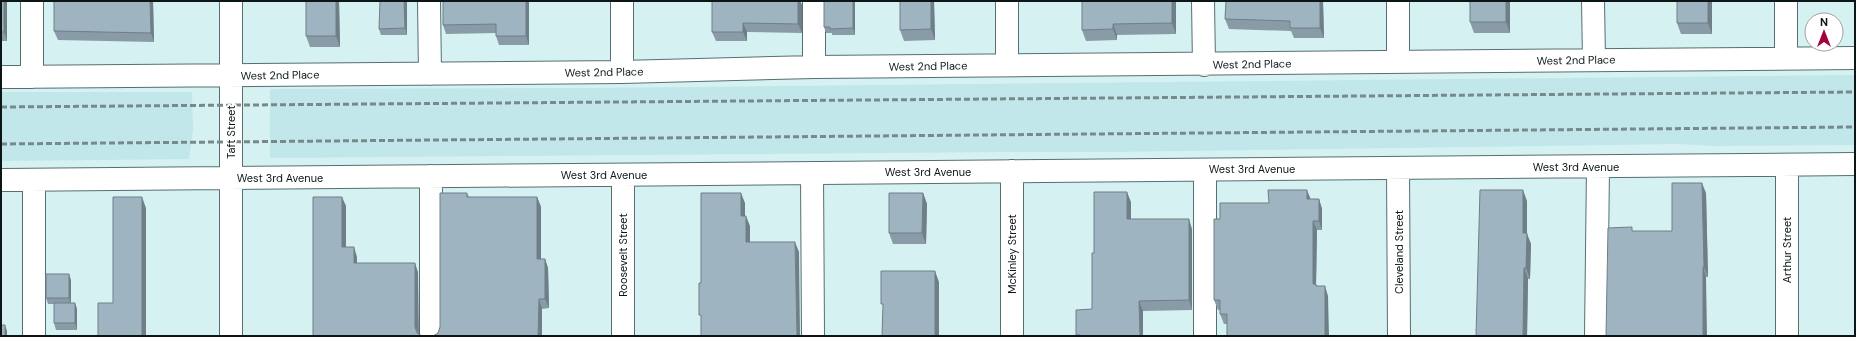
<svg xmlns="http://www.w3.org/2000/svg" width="1856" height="337" viewBox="0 0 1856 337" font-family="'DM Sans',sans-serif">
  <rect width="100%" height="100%" fill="#d5f1f2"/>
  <path fill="#c1e7ea" d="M 1855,75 L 1855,145 L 1715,146 L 1678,144 L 1110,152 L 1001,152 L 270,158 L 270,89 L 585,88 Z
    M 1,92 L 192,92 L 193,129 L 189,159 L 1,161 Z"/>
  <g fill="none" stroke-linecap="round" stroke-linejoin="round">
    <g stroke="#566f71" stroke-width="24">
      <path id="minor" d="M 32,1 L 32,77
        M 231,1 L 231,336
        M 429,1 L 430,74
        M 622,1 L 622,72
        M 1203,1 L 1204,65
        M 1593,1 L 1594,60
        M 1786,1 L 1786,58
        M 1398,62 L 1398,1
        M 1007,65 L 1007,1
        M 814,67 L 814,1
        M 1,77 L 622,72 L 814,67 L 1855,58
        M 1787,165 L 1787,336
        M 1398,168 L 1399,336
        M 1205,170 L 1205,336
        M 1012,171 L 1012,336
        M 812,173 L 813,336
        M 623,175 L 623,336
        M 1,180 L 1855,164
        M 34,180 L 34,336
        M 431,336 L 431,176
        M 1596,336 L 1598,167"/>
    </g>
    <use href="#minor" stroke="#fff" stroke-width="22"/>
    <path stroke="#778a8b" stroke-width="3" stroke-dasharray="6 3" stroke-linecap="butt" d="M 1,107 L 1855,92
      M 1,144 L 1855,127"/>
  </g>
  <path fill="#899ba6" d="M 1,1 L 7,1 L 7,41 L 1,41 Z
    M 48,1 L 153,1 L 154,42 L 58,40 L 54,31 L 54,2 L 48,2 Z
    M 306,1 L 339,1 L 340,47 L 310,47 L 306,36 Z
    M 407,1 L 407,35 L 381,35 L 379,29 Z
    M 443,1 L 529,1 L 529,45 L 499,45 L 496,36 L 496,33 L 446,34 L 443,25 Z
    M 712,1 L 800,1 L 802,5 L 802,33 L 747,32 L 747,41 L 716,41 L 712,32 Z
    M 824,1 L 855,1 L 855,35 L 832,35 L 832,33 L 826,33 L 824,27 Z
    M 900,1 L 934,1 L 935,40 L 904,41 L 900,30 Z
    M 1226,1 L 1323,1 L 1324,38 L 1294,38 L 1291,31 L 1229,29 L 1225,19 Z
    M 1510,1 L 1510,33 L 1474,33 L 1470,22 Z
    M 1712,1 L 1712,34 L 1681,34 L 1677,23 Z
    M 1176,2 L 1176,34 L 1117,35 L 1117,40 L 1086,41 L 1082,30 Z
    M 467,193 L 469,197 L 537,197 L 541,207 L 541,259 L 545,259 L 548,268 L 549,308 L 542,309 L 440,327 Z
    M 923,193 L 927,204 L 926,244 L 893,244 L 889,233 Z
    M 1706,193 L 1708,277 L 1706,277 L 1672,231 Z
    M 1310,199 L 1319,199 L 1322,209 L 1322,230 L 1317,230 L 1316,285 L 1328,296 L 1227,324 L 1224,324 L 1220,314 L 1220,310 L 1218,310 L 1214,300 L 1220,219 L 1269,203 Z
    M 1527,201 L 1527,234 L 1531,244 L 1530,279 L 1528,279 L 1527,336 L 1476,336 Z
    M 1131,202 L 1131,219 L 1192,229 L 1192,310 L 1143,311 L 1143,336 L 1076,336 L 1076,335 L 1092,309 L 1094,253 Z
    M 71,280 L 71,303 L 75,303 L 77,309 L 77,330 L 56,330 L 54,323 L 54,304 L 48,304 L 46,298 Z"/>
  <path fill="#6f7e87" d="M 4,1 L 7,1 L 7,41 L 4,32 Z
    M 150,1 L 153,1 L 154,42 L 151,33 Z
    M 336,1 L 339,1 L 340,47 L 336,36 Z
    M 404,1 L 407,1 L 407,35 L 405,28 Z
    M 526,1 L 529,1 L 529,45 L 526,36 Z
    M 798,1 L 800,1 L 802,5 L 802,33 L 798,24 Z
    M 853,1 L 855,1 L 855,35 L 853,28 Z
    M 931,1 L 934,1 L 935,40 L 931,29 Z
    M 1172,1 L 1176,1 L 1176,34 L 1172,23 Z
    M 1320,1 L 1323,1 L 1324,38 L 1320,28 Z
    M 1506,1 L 1510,1 L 1510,33 L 1506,22 Z
    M 1708,1 L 1712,1 L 1712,34 L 1708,23 Z
    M 743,23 L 747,32 L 747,41 L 743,32 Z
    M 1113,24 L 1117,35 L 1117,40 L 1113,29 Z
    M 1702,183 L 1706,193 L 1708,277 L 1704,267 Z
    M 1307,190 L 1311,200 L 1307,199 Z
    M 1523,190 L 1527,201 L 1527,234 L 1531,244 L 1530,279 L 1526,268 L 1523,233 Z
    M 1127,192 L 1131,202 L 1131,229 L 1127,219 Z
    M 741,193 L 745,203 L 745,226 L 741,216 Z
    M 923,193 L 927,204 L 926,244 L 922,233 Z
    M 142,197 L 146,208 L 146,336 L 142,336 Z
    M 342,197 L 346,206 L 346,257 L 342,247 Z
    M 537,197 L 541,207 L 541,268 L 537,259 Z
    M 1319,199 L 1322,209 L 1322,230 L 1319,221 Z
    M 746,216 L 750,226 L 750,252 L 746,242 Z
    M 1189,219 L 1192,229 L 1192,310 L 1189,300 Z
    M 1313,221 L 1317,230 L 1316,285 L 1320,294 L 1313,284 Z
    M 795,242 L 799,252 L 800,336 L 797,336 Z
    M 354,247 L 357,257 L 357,272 L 354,263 Z
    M 545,259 L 548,268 L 549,308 L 545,299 Z
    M 415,263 L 418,272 L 419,336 L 415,327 Z
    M 1703,267 L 1706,277 L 1707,336 L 1703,336 Z
    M 1524,268 L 1528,279 L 1527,336 L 1523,336 Z
    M 935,271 L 939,282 L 939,336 L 935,336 Z
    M 69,274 L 71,280 L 71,304 L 69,298 Z
    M 1325,286 L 1328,296 L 1329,336 L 1325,336 Z
    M 539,299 L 542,309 L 542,336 L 538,336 Z
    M 1139,301 L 1143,311 L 1143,336 L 1140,336 Z
    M 75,303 L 77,309 L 77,330 L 75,323 Z
    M 5,325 L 7,331 L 7,336 L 5,336 Z"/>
  <path fill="#9fb4c1" stroke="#6f7e87" d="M 1,1 L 4,1 L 4,32 L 1,32 Z
    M 54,1 L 150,1 L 151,33 L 54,31 Z
    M 306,1 L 336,1 L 336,36 L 306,36 Z
    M 380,1 L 404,1 L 405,28 L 379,29 Z
    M 443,1 L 526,1 L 526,36 L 496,36 L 496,24 L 443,25 Z
    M 712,1 L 798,1 L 798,24 L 743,23 L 743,32 L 712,32 Z
    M 824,1 L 853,1 L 853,28 L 830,29 L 830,27 L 824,27 Z
    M 900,1 L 931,1 L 931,29 L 900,30 Z
    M 1082,1 L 1172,1 L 1172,23 L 1113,24 L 1113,29 L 1082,30 Z
    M 1226,1 L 1320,1 L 1320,28 L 1290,28 L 1290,21 L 1225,19 Z
    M 1470,1 L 1506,1 L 1506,22 L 1470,22 Z
    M 1677,1 L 1708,1 L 1708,23 L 1677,23 Z
    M 1672,183 L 1702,183 L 1704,267 L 1703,267 L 1703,336 L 1606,336 L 1608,228 L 1632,227 L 1632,231 L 1672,231 Z
    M 1268,190 L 1307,190 L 1307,199 L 1319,199 L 1319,221 L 1313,221 L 1313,284 L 1316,284 L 1316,286 L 1325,286 L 1325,336 L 1227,336 L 1227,314 L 1220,314 L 1220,300 L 1214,300 L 1214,219 L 1220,219 L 1220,203 L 1269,203 Z
    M 1480,190 L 1523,190 L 1523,233 L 1527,233 L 1526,268 L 1524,268 L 1523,336 L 1476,336 Z
    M 1094,192 L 1127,192 L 1127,219 L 1189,219 L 1189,300 L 1139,301 L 1140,336 L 1080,336 L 1080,335 L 1076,335 L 1076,310 L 1092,309 L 1092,253 L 1094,253 Z
    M 440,193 L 467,193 L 467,197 L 537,197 L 537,259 L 545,259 L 545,299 L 539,299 L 538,336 L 433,336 L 438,333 L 440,327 Z
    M 701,193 L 741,193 L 741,216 L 746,216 L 746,242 L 795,242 L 797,336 L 701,336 L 701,315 L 699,315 L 699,283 L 701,283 Z
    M 889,193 L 923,193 L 922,233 L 889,233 Z
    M 113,197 L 142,197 L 142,336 L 98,336 L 98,303 L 113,303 Z
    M 313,197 L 342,197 L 342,247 L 354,247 L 354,263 L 415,263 L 415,327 L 417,333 L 422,336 L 313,336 Z
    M 881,271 L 935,271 L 935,336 L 882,336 L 883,304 L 881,304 Z
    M 46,274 L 69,274 L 69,298 L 46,298 Z
    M 54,303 L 75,303 L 75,323 L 54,323 Z
    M 1,325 L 5,325 L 5,336 L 1,336 Z"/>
  <g text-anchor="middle" stroke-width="3.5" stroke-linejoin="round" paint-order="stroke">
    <g font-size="11" fill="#0c1617" stroke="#fff">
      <text transform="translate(1576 60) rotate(-1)" y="4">West 2nd Place</text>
      <text transform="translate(1252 64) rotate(-1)" y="4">West 2nd Place</text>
      <text transform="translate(928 66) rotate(-1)" y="4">West 2nd Place</text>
      <text transform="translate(604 72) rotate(-1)" y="4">West 2nd Place</text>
      <text transform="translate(280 75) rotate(-1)" y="4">West 2nd Place</text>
      <text transform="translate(231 132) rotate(-90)" y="4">Taft Street</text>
      <text x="1576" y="171">West 3rd Avenue</text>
      <text x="1252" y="173">West 3rd Avenue</text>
      <text x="928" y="176">West 3rd Avenue</text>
      <text x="604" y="179">West 3rd Avenue</text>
      <text x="280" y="182">West 3rd Avenue</text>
      <text transform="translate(1787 250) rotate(-90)" y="4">Arthur Street</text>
      <text transform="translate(1399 252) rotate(-90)" y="4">Cleveland Street</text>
      <text transform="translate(1012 254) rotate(-90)" y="4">McKinley Street</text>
      <text transform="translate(623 255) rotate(-90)" y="4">Roosevelt Street</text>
    </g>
  </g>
  <rect width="1856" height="337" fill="none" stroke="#0c1617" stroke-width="4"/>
  <g transform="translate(1824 32)"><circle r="19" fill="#ffffff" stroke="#9ea2a2"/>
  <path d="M0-3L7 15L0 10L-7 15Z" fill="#a1033e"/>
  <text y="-6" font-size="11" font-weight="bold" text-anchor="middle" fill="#0c1617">N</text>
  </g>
</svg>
